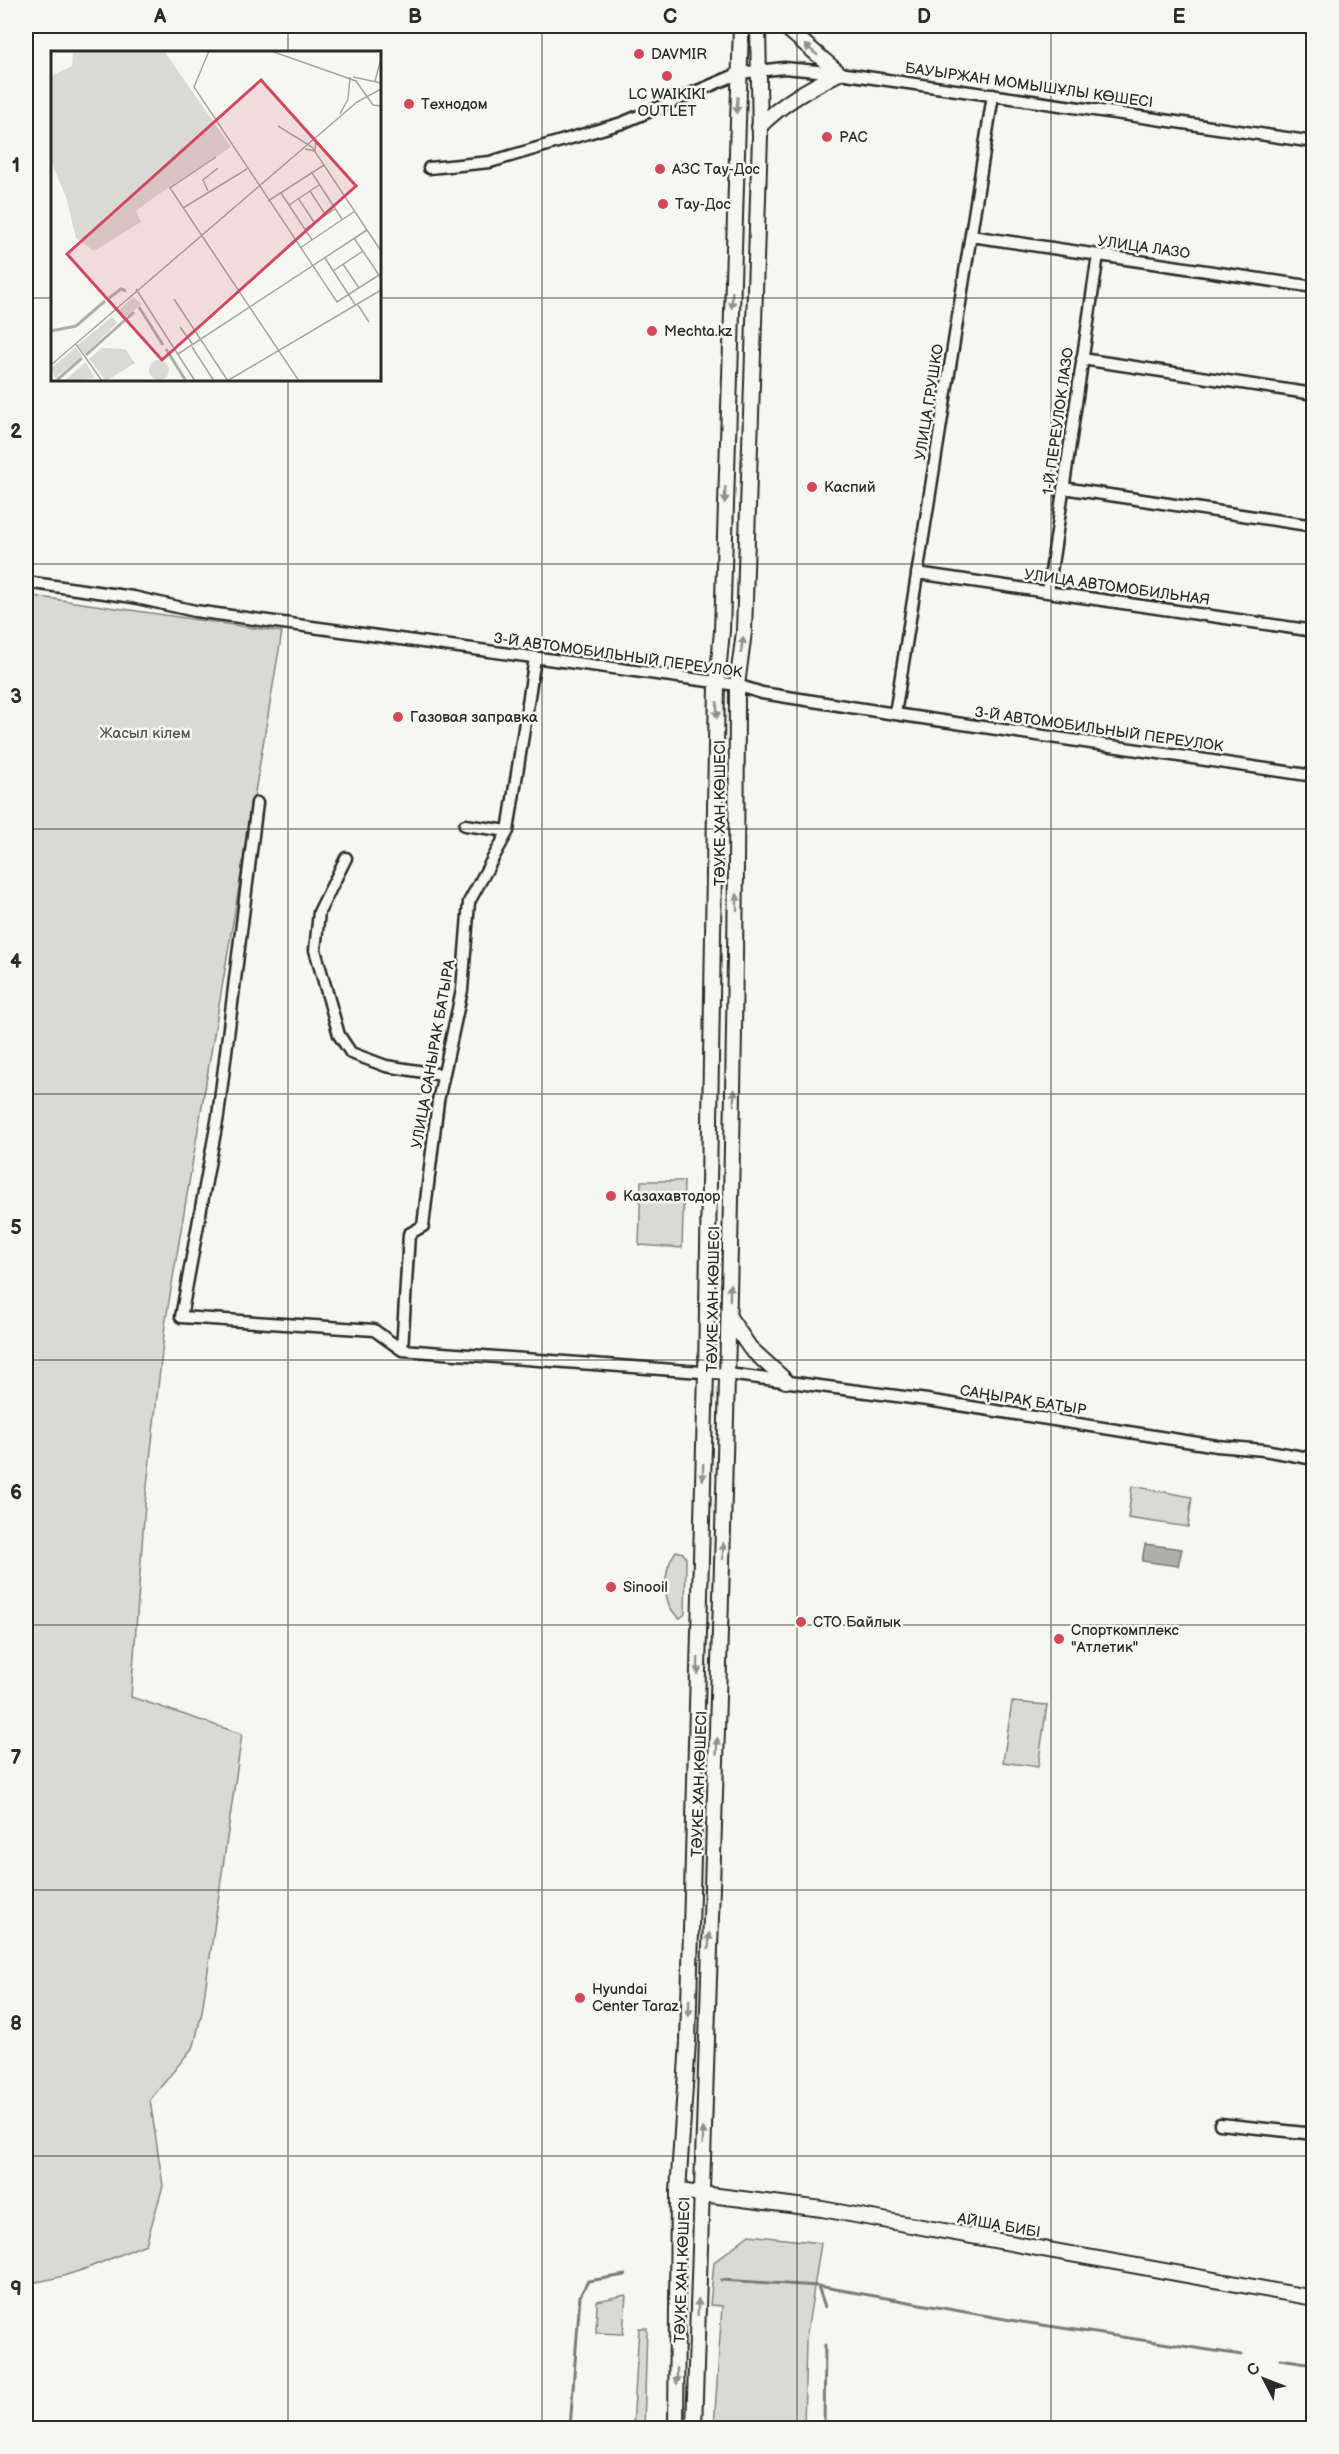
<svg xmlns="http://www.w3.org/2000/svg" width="1339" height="2454" viewBox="0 0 1339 2454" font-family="'Balsamiq Sans',sans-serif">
  <rect width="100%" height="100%" fill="#f6f6f2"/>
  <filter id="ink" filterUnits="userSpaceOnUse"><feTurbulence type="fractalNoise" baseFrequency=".0167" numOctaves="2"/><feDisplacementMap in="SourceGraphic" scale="12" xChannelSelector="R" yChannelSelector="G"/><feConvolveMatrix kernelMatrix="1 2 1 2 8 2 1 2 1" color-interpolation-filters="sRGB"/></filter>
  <g filter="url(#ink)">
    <path fill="#d9d9d5" stroke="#828280" stroke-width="1.5" d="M 26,595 L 282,632 L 165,1325 L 145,1504 L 131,1697 L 242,1734 L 202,2012 L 194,2046 L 150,2100 L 163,2186 L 146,2244 C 108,2259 67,2280 26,2283 Z
      M 641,1181 L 684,1181 L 682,1248 L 639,1245 Z
      M 1132,1486 L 1192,1497 L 1188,1527 L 1128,1518 Z
      M 676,1551 L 683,1553 L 686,1558 L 685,1614 L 680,1618 C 660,1605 663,1569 676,1551 Z
      M 1012,1702 L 1047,1705 L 1038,1767 L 1003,1762 Z
      M 749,2235 L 821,2243 L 806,2339 L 804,2428 L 714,2428 L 722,2306 L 710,2305 L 714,2262 Z
      M 626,2295 L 623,2334 L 596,2333 L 597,2301 Z
      M 639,2328 L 647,2328 L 644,2428 L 633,2428 Z"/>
    <path fill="#aeaeab" stroke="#7a7a78" stroke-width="1.5" d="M 1145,1544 L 1182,1549 L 1178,1566 L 1142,1561 Z"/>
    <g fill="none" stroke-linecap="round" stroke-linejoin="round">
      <path stroke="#7a7a78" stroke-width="3" d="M 721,2280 L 818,2286 L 825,2307
        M 818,2286 L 1022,2322 L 1242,2355
        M 1280,2359 L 1314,2364
        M 570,2428 L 580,2296 L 588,2281 L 625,2275
        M 824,2428 L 825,2345"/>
      <g stroke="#2b2b2b" stroke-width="15">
        <path id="minor" d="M 429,168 L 490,162 L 622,123 L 740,73 L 784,68 L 839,73 L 1314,142
          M 971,236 L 1314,287
          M 1082,359 L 1314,394
          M 1063,488 L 1314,526
          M 917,573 L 1314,631
          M 26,582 L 133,597 L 195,611 L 737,685 L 762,693 L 895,714 L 1314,776
          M 1048,592 L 1098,255
          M 895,714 L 993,95
          M 257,803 L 218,1116 L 181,1317 L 374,1330 L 402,1350 L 728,1374 L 927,1400 L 1217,1446 L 1264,1450 L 1314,1459
          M 465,825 L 508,831
          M 346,858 L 319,912 L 315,950 L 339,1035 L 351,1053 L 386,1066 L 443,1075
          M 402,1350 L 409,1234 L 423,1226 L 438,1101 L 462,990 L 469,902 L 508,831 L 535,658
          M 1220,2124 L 1314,2134"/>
      </g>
      <g stroke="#2b2b2b" stroke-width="18">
        <path id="major" d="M 759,127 C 782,103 810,88 839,73 L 784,26
          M 729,1317 L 750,1348 L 786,1381
          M 678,2191 L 822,2209 L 1314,2298
          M 676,2428 L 678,2191 L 688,2042 L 706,1372 L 717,683 L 722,631 L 741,26
          M 694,2428 C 713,1847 736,1267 737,685 L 744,632 L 760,136 L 758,26"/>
      </g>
      <use href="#minor" stroke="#f6f6f2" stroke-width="10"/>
      <use href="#major" stroke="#f6f6f2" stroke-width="14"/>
    </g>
    <defs><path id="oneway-solid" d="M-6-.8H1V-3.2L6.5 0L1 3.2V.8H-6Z" transform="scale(1.5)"/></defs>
    <g fill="#90908e">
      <use href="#oneway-solid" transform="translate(811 50) rotate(-141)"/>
      <use href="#oneway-solid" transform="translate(737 105) rotate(95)"/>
      <use href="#oneway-solid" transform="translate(732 300) rotate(92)"/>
      <use href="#oneway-solid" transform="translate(725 495) rotate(92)"/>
      <use href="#oneway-solid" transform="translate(742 645) rotate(-82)"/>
      <use href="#oneway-solid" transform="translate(717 710) rotate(91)"/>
      <use href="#oneway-solid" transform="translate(737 902) rotate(-90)"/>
      <use href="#oneway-solid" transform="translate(734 1097) rotate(-89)"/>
      <use href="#oneway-solid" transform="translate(730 1292) rotate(-89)"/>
      <use href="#oneway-solid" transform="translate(703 1472) rotate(91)"/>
      <use href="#oneway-solid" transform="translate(723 1551) rotate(-89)"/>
      <use href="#oneway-solid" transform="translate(698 1666) rotate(91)"/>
      <use href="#oneway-solid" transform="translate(717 1746) rotate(-88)"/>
      <use href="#oneway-solid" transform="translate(709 1941) rotate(-88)"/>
      <use href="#oneway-solid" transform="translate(689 2008) rotate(91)"/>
      <use href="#oneway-solid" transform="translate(703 2136) rotate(-88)"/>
      <use href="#oneway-solid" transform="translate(698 2307) rotate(-88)"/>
      <use href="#oneway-solid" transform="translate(677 2376) rotate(90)"/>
    </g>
  </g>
  <path fill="none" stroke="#2b2b2b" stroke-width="1.5" stroke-opacity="0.55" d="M 288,26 L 288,52M 542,26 L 542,2428M 797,26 L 797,2428M 1051,26 L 1051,2428M 26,298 L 52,298M 380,298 L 1314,298M 288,380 L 288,2428M 26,564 L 1314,564M 26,829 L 1314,829M 26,1094 L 1314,1094M 26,1360 L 1314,1360M 26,1625 L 1314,1625M 26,1890 L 1314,1890M 26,2156 L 1314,2156"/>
  <g fill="#d1495b" stroke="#f6f6f2" stroke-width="2">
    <circle cx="639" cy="54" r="6"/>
    <circle cx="667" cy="76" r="6"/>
    <circle cx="409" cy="104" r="6"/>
    <circle cx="827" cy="137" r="6"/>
    <circle cx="660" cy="169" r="6"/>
    <circle cx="663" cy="204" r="6"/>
    <circle cx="652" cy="331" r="6"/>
    <circle cx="812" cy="487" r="6"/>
    <circle cx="398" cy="717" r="6"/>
    <circle cx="611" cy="1196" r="6"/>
    <circle cx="611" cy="1587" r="6"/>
    <circle cx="801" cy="1622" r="6"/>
    <circle cx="1059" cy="1639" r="6"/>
    <circle cx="580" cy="1998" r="6"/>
  </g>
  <g text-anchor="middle" stroke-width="5" stroke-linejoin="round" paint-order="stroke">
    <g font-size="15" fill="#2b2b2b" stroke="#f6f6f2" text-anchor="start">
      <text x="651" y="59">DAVMIR</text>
      <text x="667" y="99" text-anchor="middle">LC WAIKIKI<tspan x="667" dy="17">OUTLET</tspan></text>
      <text x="421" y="109">Технодом</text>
      <text x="839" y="142">РАС</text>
      <text x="672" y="174">АЗС Тау-Дос</text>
      <text x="675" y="209">Тау-Дос</text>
      <text x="664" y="336">Mechta.kz</text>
      <text x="824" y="492">Каспий</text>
      <text x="410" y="722">Газовая заправка</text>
      <text x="623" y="1201">Казахавтодор</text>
      <text x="623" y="1592">Sinooil</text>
      <text x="813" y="1627">СТО Байлык</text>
      <text x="1071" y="1635">Спорткомплекс<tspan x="1071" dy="17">"Атлетик"</tspan></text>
      <text x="592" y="1994">Hyundai<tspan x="592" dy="17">Center Taraz</tspan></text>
    </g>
    <g font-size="15" fill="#2b2b2b" stroke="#f6f6f2">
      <text transform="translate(1029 85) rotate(8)" y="5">БАУЫРЖАН МОМЫШҰЛЫ КӨШЕСІ</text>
      <text transform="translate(1144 247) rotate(8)" y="5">УЛИЦА ЛАЗО</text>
      <text transform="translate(929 402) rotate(-81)" y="5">УЛИЦА ГРУШКО</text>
      <text transform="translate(1058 421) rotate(-82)" y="5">1-Й ПЕРЕУЛОК ЛАЗО</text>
      <text transform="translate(1117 587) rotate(8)" y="5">УЛИЦА АВТОМОБИЛЬНАЯ</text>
      <text transform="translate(618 655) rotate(8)" y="5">3-Й АВТОМОБИЛЬНЫЙ ПЕРЕУЛОК</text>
      <text transform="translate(1099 729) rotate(8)" y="5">3-Й АВТОМОБИЛЬНЫЙ ПЕРЕУЛОК</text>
      <text transform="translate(720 813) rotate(-90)" y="5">ТӘУКЕ ХАН КӨШЕСІ</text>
      <text transform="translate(433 1054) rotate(-80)" y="5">УЛИЦА САНЫРАК БАТЫРА</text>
      <text transform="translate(713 1299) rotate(-89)" y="5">ТӘУКЕ ХАН КӨШЕСІ</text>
      <text transform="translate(1023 1400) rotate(9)" y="5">САҢЫРАҚ БАТЫР</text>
      <text transform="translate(699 1784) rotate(-88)" y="5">ТӘУКЕ ХАН КӨШЕСІ</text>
      <text transform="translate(999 2225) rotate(10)" y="5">АЙША БИБІ</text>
      <text transform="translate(682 2270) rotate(-88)" y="5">ТӘУКЕ ХАН КӨШЕСІ</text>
    </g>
    <g font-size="15" fill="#565656" stroke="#f6f6f2">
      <text x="145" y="738">Жасыл кілем</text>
    </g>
  </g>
  <g transform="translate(51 51)">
    <rect width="330" height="330" fill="#f6f6f2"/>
    <path d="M 22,0 L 113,0 L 180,96 L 102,147 L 85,160 L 90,171 L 43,200 L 25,187 L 15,146 L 0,110 L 0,25 L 21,15 ZM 82,246 L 91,253 L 74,266 L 68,259 ZM 61,266 L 66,272 L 34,303 L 27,294 ZM 25,296 L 31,305 L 4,327 L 0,317 ZM 51,297 L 74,298 L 84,312 L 55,330 L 38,308 ZM98 319a10 10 0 1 1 20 0a10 10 0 1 1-20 0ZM 35,311 L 43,327 L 13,330 Z" fill="#d9d9d5"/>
    <path fill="none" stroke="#aeaeab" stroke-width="3" d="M 58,247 L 70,238 L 75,240M 88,256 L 112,294M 0,280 L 25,275 L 54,250M 115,298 L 135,330M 35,304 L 83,261M 6,329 L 31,307"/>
    <path fill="none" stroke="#a5a5a2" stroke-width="1.5" d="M 158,0 L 143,36 L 286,251 L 328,224M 220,0 L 305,30 L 322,54 L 330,55M 302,26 L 330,32M 324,30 L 330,8M 289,63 L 297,48 L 299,26M 227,75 L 261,96 L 330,200M 254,98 L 264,100 L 265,88M 165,106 L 119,137 L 248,330M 261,122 L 291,168M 157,140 L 152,129 L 167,117M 259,140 L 274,163M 230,142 L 261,189M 247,147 L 263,171M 217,150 L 273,114M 238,154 L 268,134M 132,157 L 196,118M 254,178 L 284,158M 303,187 L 330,227M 249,197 L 304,160M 274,207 L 305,255M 292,213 L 308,237M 282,220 L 312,200M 85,238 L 144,330M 123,248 L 177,330M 307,254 L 318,271M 129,276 L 142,294M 25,293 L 51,330M 141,296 L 163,330M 127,303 L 316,179M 0,314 L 306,51 L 330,38M 176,330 L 330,239"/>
    <path fill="#d1495b" fill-opacity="0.15" stroke="#d1495b" stroke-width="3" d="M 210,29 L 305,135 L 111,309 L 16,203 Z"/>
    <rect width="330" height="330" fill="none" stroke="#2b2b2b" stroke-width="3"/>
  </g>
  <rect width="1339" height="2454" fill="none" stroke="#f6f6f2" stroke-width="66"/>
  <g transform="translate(1264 2379) rotate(312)" stroke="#f6f6f2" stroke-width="4.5" paint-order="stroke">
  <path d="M0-4.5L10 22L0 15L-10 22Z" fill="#2b2b2b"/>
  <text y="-9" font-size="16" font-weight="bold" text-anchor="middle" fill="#2b2b2b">С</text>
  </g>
  <rect x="33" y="33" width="1273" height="2388" fill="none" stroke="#2b2b2b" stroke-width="2"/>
  <g font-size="20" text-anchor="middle" font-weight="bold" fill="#2b2b2b">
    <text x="160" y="23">A</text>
    <text x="415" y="23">B</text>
    <text x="670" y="23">C</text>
    <text x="924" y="23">D</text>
    <text x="1179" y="23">E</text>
    <text x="16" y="172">1</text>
    <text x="16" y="438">2</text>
    <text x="16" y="703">3</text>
    <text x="16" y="968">4</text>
    <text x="16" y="1234">5</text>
    <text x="16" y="1499">6</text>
    <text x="16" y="1764">7</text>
    <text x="16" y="2030">8</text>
    <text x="16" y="2295">9</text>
  </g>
</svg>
